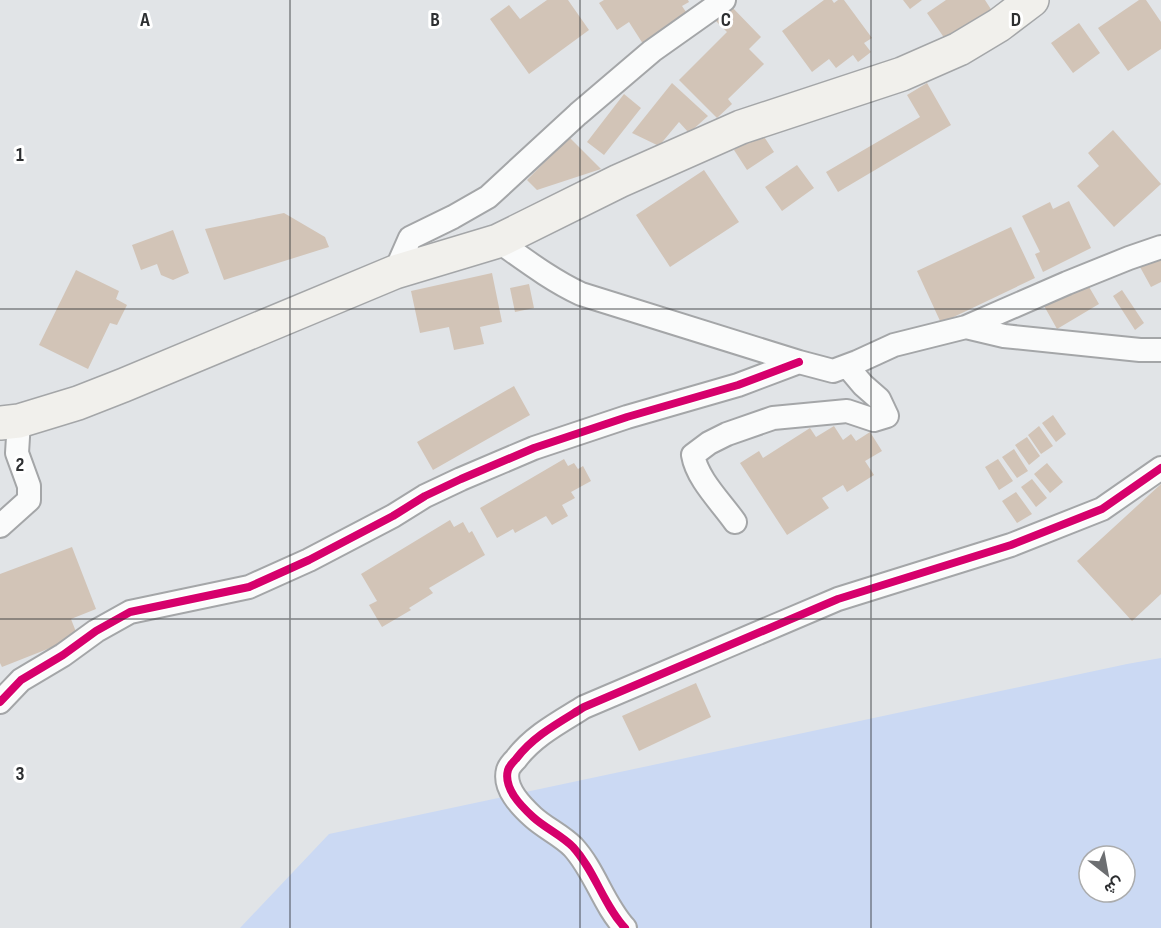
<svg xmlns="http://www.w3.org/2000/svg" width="1161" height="928" viewBox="0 0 1161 928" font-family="'Sofia Sans Condensed',Vazirmatn,sans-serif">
  <rect width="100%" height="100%" fill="#e1e4e7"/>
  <path fill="#cbd9f3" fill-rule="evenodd" d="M 1161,658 L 1161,928 L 240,928 L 329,834 L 1127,664 ZM 1089,856 L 1125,856 L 1125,892 L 1089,892 Z"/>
  <path fill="#d2c4b7" d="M 547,0 L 568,0 L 589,30 L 529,74 L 490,19 L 509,5 L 520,19 Z
    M 604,0 L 688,0 L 689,2 L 682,6 L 690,18 L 645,47 L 629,22 L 617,30 L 599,3 Z
    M 824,0 L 832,0 L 834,3 L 838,0 L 844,0 L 872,38 L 864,43 L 871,52 L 858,62 L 853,55 L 836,68 L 829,59 L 812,72 L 782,31 Z
    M 903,0 L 922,0 L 910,9 Z
    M 946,0 L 985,0 L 996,17 L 945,39 L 927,13 Z
    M 1139,0 L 1146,0 L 1161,22 L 1161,49 L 1128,71 L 1098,28 Z
    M 729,4 L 761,37 L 749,49 L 764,64 L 728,99 L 732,104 L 717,118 L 679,80 L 727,32 L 714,19 Z
    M 1079,23 L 1100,53 L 1073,73 L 1051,43 Z
    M 672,83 L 708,116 L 689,133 L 679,122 L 659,146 L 632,133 Z
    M 927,83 L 951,125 L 838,192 L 826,172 L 920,117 L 907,95 Z
    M 624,94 L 641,108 L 604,155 L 587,142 Z
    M 1113,130 L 1161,184 L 1114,227 L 1077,186 L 1099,166 L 1088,153 Z
    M 761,132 L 774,152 L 747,170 L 734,150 Z
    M 569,137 L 601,169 L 537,190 L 527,180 Z
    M 797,165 L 814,188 L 782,211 L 765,187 Z
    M 704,170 L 739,222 L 670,267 L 636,215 Z
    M 1069,201 L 1091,248 L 1043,272 L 1035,254 L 1040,252 L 1022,216 L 1050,202 L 1053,209 Z
    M 284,213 L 325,237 L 329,247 L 224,280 L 205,229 Z
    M 1011,227 L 1035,278 L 941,323 L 917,271 Z
    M 173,230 L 189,273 L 173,280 L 161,275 L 157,264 L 141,270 L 132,245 Z
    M 1161,255 L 1161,282 L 1151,287 L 1140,267 Z
    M 76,270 L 119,291 L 116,299 L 127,305 L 117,325 L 110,323 L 88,369 L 39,345 Z
    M 492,273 L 502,322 L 480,327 L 484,344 L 454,350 L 449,327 L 420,333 L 411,291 Z
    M 1085,280 L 1099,304 L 1057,329 L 1043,304 Z
    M 529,284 L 534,308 L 515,312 L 510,288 Z
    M 1122,290 L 1144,323 L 1135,330 L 1113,296 Z
    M 514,386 L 530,415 L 433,470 L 417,442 Z
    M 1053,415 L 1066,434 L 1056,442 L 1042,423 Z
    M 834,426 L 843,440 L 851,434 L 856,441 L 870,432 L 882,451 L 865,461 L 874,475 L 847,492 L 843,485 L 822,498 L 829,508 L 787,535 L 740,463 L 759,451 L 763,458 L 810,428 L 816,437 Z
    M 1039,426 L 1053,446 L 1041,454 L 1028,435 Z
    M 1027,437 L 1040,456 L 1029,465 L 1015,445 Z
    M 1014,449 L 1028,471 L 1017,478 L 1002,457 Z
    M 564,459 L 568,466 L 574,463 L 578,469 L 583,466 L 591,481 L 571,492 L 575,498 L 562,505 L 568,516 L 552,525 L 546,516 L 515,533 L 513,529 L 497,538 L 480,508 Z
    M 998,459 L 1013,481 L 999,490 L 985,467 Z
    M 1047,463 L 1063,482 L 1050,493 L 1034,474 Z
    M 1032,479 L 1047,498 L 1036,507 L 1021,487 Z
    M 1161,484 L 1161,594 L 1132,621 L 1077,561 Z
    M 1016,492 L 1032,514 L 1017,523 L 1002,501 Z
    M 450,520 L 454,527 L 463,522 L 469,533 L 472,531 L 485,555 L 429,588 L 433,593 L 409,608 L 411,610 L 382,627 L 369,605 L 377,601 L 361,574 Z
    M 72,547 L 96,609 L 71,619 L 78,637 L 2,667 L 0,663 L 0,574 Z
    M 696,683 L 711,717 L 639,751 L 622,716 Z"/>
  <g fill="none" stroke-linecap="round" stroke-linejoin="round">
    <g stroke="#a4a6a8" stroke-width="26">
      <path id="minor" d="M 498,241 C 525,260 551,280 581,294 L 799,362 L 833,371 L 857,362 L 894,345 L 966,327 L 1067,283 L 1129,258 L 1161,247
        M 395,272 L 410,238 L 453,217 L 488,197 L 578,114 L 652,51 L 724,0
        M 966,327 L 1004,336 L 1140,350 L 1161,350
        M 735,522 C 721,502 697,479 693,455 L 709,443 L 727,434 L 773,418 L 847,411 L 874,420 L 887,416 L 879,399 L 863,385 L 847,366
        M 0,526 L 29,500 L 29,486 L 17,453 L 19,421
        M 0,702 L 21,680 L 63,655 L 96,631 L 130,612 L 249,587 L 309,560 L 393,516 L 425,496 L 461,479 L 534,448 L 627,417 L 738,385 L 799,362
        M 625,928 C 603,904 595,871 573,847 C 561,835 545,828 533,817 C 521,806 503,788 508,770 C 509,767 513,762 516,759 C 533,736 560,722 584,707 L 838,599 L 1011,545 L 1102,509 L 1161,468"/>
    </g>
    <g stroke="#a4a6a8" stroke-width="36">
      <path id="secondary" d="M 0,423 L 19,421 L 78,403 L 124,385 L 395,272 L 498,241 L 619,181 L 741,127 L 902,74 L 959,49 L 999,25 L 1032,0"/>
    </g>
    <use href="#minor" stroke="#fafbfb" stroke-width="22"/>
    <use href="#secondary" stroke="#f1f0ec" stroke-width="33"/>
    <g stroke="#fff" stroke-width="11">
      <path id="cycleway" d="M 0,702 L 21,680 L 63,655 L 96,631 L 130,612 L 249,587 L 309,560 L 393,516 L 425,496 L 461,479 L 534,448 L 627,417 L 738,385 L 799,362
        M 625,928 C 603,904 595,871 573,847 C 561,835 545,828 533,817 C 521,806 503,788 508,770 C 509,767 513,762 516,759 C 533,736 560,722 584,707 L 838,599 L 1011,545 L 1102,509 L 1161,468"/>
    </g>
    <use href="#cycleway" stroke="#d6006c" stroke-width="8"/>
  </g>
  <path fill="none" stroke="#2d2f31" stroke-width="1.5" stroke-opacity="0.55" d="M 290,0 L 290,928M 580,0 L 580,928M 871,0 L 871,928M 0,309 L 1161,309M 0,619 L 1161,619"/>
  <g font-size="20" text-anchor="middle" font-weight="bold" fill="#2d2f31" stroke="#fff" stroke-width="6" stroke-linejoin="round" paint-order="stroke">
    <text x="145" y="26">A</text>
    <text x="435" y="26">B</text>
    <text x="726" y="26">C</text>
    <text x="1016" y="26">D</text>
    <text x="20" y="161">1</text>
    <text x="20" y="471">2</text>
    <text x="20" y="780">3</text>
  </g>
  <g transform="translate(1107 874) rotate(149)"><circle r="28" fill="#ffffff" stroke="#abacad" stroke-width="1.5"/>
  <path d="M0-4.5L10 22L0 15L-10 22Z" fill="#6c6e71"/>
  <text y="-9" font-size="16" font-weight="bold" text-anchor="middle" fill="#2d2f31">ش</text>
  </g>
</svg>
